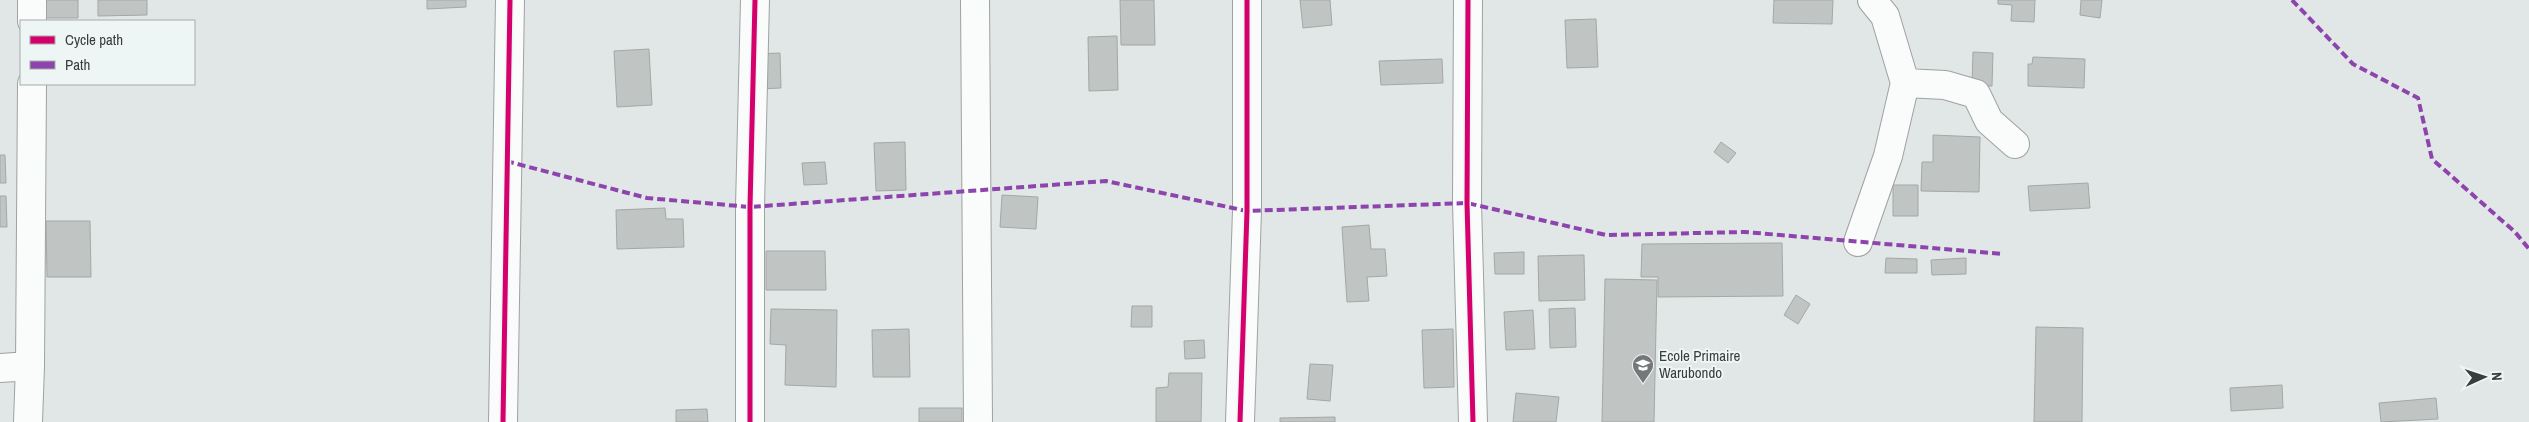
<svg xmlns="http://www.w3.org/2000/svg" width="2529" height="422" viewBox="0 0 2529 422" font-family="'Archivo Narrow',sans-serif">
  <rect width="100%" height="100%" fill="#e1e7e6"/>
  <path fill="#c0c4c3" stroke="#a3a8a6" d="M 43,0 L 78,0 L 78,18 L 44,18 Z
    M 98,0 L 147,0 L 147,15 L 98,16 Z
    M 427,0 L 466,0 L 466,7 L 427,9 Z
    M 1120,0 L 1154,0 L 1155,45 L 1121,45 Z
    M 1300,0 L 1330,0 L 1332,25 L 1303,28 Z
    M 1774,0 L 1833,0 L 1832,24 L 1773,23 Z
    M 1998,0 L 2035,0 L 2034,22 L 2011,21 L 2012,5 L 1998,4 Z
    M 2081,0 L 2102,0 L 2100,18 L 2080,15 Z
    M 1596,19 L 1598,67 L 1567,68 L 1565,20 Z
    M 1117,36 L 1118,90 L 1089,91 L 1088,37 Z
    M 649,49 L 652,105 L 617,107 L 614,51 Z
    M 1973,52 L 1993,53 L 1992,86 L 1972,86 Z
    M 780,53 L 781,88 L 759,89 L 758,54 Z
    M 2033,57 L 2085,59 L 2084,88 L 2028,86 L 2028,64 L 2032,64 Z
    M 1442,59 L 1443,83 L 1381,85 L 1379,61 Z
    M 1933,135 L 1980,137 L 1979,192 L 1921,191 L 1922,162 L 1933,162 Z
    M 905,142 L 906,190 L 876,191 L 874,143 Z
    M 1721,142 L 1736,153 L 1728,163 L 1714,152 Z
    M 0,155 L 5,155 L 6,183 L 0,183 Z
    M 825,162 L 827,184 L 804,185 L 802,163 Z
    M 2088,183 L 2090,208 L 2030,211 L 2028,186 Z
    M 1893,185 L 1918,185 L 1918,216 L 1893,216 Z
    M 1002,195 L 1038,197 L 1036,229 L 1000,227 Z
    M 0,196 L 6,196 L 7,227 L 0,227 Z
    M 665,208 L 666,219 L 683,219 L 684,247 L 617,249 L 616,210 Z
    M 46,221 L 90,221 L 91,277 L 47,277 Z
    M 1369,225 L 1371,249 L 1385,249 L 1387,276 L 1367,277 L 1369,301 L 1347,302 L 1342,227 Z
    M 1782,243 L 1783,296 L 1658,297 L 1658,277 L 1641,277 L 1642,244 Z
    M 766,251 L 825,251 L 826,290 L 766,290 Z
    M 1524,252 L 1524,274 L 1495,274 L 1494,253 Z
    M 1584,255 L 1585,300 L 1539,301 L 1538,256 Z
    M 1886,258 L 1917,259 L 1917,273 L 1885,273 Z
    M 1966,258 L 1966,274 L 1932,275 L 1931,260 Z
    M 1605,279 L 1657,280 L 1654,422 L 1602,422 Z
    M 1796,295 L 1810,304 L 1798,324 L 1784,315 Z
    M 1132,306 L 1152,306 L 1152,327 L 1131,327 Z
    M 1575,308 L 1576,347 L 1550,348 L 1549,309 Z
    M 771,309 L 837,310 L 836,387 L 785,385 L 786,345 L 770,344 Z
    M 1533,310 L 1535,349 L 1506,350 L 1504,312 Z
    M 2036,327 L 2083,328 L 2082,422 L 2034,422 Z
    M 909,329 L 910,377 L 873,377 L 872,330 Z
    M 1453,329 L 1454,387 L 1424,388 L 1422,330 Z
    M 1204,340 L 1205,358 L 1185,359 L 1184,341 Z
    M 1310,364 L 1333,365 L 1330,401 L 1307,399 Z
    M 1169,373 L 1202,373 L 1201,422 L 1156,422 L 1156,388 L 1168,387 Z
    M 2282,385 L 2283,408 L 2231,411 L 2230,388 Z
    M 1516,393 L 1559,397 L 1556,422 L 1513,422 Z
    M 2436,398 L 2438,419 L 2381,422 L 2379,403 Z
    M 919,408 L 962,408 L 962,422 L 919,422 Z
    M 707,409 L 708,422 L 676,422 L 676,410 Z
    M 1335,417 L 1335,422 L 1280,422 L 1280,418 Z"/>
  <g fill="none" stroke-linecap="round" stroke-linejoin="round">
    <g stroke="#9ea2a1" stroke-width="30">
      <path id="minor" d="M 975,0 L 978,422
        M 1468,0 L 1467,203 L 1473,422
        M 32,21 L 32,0
        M 1905,83 L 1945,85 L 1976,94 L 1989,121 L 2015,144
        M 1858,242 L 1888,156 L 1905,83 L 1885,16 L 1872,0
        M 0,368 L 30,366
        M 28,422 L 30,366 L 32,84
        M 503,422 L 510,0
        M 750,422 L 750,207 L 755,0
        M 1240,422 L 1247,211 L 1247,0"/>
    </g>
    <use href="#minor" stroke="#fafbfb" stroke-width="28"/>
    <path stroke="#8e44ad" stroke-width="4" stroke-dasharray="8 4" stroke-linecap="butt" d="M 2292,0 L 2353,64 L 2418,98 L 2432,159 L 2515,232 L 2529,249
      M 506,161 L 647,198 L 750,207 L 1106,181 L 1247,211 L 1467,203 L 1606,235 L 1745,232 L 2003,254"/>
    <g stroke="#edf6f4" stroke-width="8">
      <path id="cycleway" d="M 1468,0 L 1467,203 L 1473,422
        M 503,422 L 510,0
        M 750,422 L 750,207 L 755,0
        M 1240,422 L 1247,211 L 1247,0"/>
    </g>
    <use href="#cycleway" stroke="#d6006c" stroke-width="5"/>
  </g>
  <defs>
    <g id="school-pin" transform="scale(1.125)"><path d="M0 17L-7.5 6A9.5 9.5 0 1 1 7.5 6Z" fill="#747878" stroke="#edf6f4"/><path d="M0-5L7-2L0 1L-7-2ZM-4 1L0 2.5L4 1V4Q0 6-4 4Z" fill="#fff"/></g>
  </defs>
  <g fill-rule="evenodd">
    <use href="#school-pin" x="1643" y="365"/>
  </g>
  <g text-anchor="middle" stroke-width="4" stroke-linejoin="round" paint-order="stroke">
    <g font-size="15" fill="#393d3c" stroke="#edf6f4" text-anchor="start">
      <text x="1659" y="361">Ecole Primaire<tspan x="1659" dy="17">Warubondo</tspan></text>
    </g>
  </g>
  <rect x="20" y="20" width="175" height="65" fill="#edf6f4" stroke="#a5acaa"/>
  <rect x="30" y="36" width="25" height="8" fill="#d6006c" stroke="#a5acaa"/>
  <text x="65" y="45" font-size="15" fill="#393d3c">Cycle path</text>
  <rect x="30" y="61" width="25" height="8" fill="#8e44ad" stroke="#a5acaa"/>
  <text x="65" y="70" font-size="15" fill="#393d3c">Path</text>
  <g transform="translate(2484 377) rotate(87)" stroke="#edf6f4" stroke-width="4" paint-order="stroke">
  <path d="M0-4L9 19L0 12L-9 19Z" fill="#393d3c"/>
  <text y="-8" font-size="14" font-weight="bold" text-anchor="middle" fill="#393d3c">N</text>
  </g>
</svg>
